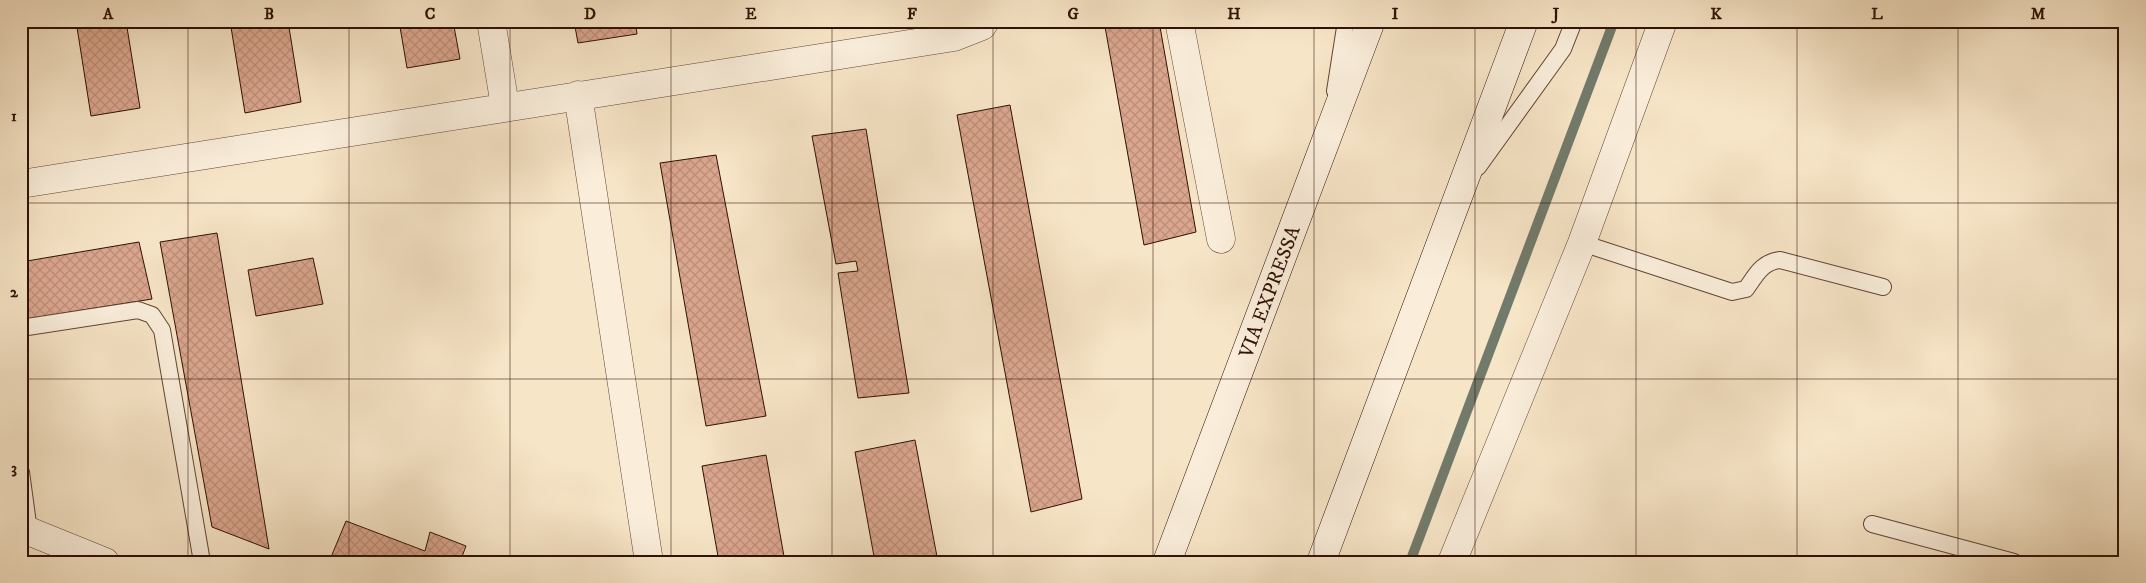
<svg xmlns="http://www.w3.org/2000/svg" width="2146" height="583" viewBox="0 0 2146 583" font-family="'IM FELL DW Pica',serif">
  <defs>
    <pattern id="building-cross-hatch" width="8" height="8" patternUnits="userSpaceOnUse" patternTransform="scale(1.25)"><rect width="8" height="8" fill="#dba68e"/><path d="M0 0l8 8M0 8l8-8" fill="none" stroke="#bc8e79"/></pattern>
  </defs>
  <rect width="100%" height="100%" fill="#f7e5c7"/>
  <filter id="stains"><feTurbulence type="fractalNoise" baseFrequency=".004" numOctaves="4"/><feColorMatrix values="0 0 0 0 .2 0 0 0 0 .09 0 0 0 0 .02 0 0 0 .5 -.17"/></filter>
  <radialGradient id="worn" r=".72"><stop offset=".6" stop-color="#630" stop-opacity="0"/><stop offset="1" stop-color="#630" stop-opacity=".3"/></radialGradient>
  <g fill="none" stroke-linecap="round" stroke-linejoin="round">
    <path stroke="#727a6b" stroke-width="10" d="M 1410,562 L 1614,21"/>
  </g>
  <path fill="url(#building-cross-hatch)" stroke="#2f1005" d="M 76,21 L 126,21 L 140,108 L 91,116 Z
    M 230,21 L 288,21 L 301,102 L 245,113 Z
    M 399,21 L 453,21 L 460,59 L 407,68 Z
    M 574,21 L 635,21 L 637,34 L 578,43 Z
    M 1104,21 L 1159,21 L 1196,232 L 1144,245 Z
    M 1010,105 L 1082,499 L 1031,512 L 957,115 Z
    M 866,129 L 909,393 L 858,398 L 838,273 L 858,271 L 856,261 L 836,264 L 812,136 Z
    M 716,155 L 766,416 L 706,426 L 660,163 Z
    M 217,233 L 269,549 L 212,527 L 160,242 Z
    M 139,242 L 152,299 L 21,320 L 21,262 Z
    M 313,258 L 323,304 L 256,316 L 248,270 Z
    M 915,440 L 938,562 L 875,562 L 855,452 Z
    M 766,455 L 785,562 L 719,562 L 702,466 Z
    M 346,521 L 425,551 L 430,532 L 466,546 L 460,562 L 329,562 Z"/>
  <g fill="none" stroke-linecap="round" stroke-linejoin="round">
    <g stroke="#614536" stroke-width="18">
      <path id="lane" d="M 1335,91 L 1346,21
        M 1478,167 L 1563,49 L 1574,21
        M 1582,243 L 1732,292 L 1746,289 C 1756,275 1762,262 1780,260 L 1883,287
        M 21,328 L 138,310 L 152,315 L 162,330 L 202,562
        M 21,472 L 29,531
        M 1872,524 L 2014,562"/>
    </g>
    <g stroke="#614536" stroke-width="29">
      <path id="street" d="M 491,21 L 505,106
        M 1179,21 L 1221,239
        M 578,95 L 649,562
        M 21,184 L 954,37 L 982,26 L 985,21
        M 21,528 L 105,562
        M 1452,562 L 1582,243 L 1663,21"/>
    </g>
    <g stroke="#2f1005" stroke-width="29">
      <g id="secondary">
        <path id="s1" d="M 1167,562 L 1371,21"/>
        <path d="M 1321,562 L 1524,21"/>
      </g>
    </g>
    <use href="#lane" stroke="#faeedb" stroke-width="16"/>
    <use href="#street" stroke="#faeedb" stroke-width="28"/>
    <use href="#secondary" stroke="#faeedb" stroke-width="28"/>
  </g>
  <path fill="none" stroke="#2f1005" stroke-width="1" stroke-opacity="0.55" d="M 188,21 L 188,562M 349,21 L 349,562M 510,21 L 510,562M 671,21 L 671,562M 832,21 L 832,562M 993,21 L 993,562M 1153,21 L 1153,562M 1314,21 L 1314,562M 1475,21 L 1475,562M 1636,21 L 1636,562M 1797,21 L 1797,562M 1958,21 L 1958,562M 21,203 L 2125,203M 21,379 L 2125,379"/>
  <g text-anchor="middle" stroke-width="4" stroke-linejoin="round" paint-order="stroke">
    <g font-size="20" fill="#2f1005" stroke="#faeedb">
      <text dy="7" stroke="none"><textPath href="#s1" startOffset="289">VIA EXPRESSA</textPath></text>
    </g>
  </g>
  <rect width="2146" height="583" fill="none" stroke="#f7e5c7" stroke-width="55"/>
  <rect x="28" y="28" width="2090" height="528" fill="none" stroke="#2f1005" stroke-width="2"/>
  <g font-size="16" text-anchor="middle" font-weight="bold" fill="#2f1005">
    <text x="108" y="19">A</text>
    <text x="269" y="19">B</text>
    <text x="430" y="19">C</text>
    <text x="590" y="19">D</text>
    <text x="751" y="19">E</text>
    <text x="912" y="19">F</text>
    <text x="1073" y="19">G</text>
    <text x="1234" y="19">H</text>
    <text x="1395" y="19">I</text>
    <text x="1556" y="19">J</text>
    <text x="1716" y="19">K</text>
    <text x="1877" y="19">L</text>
    <text x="2038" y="19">M</text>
    <text x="14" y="121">1</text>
    <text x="14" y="297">2</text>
    <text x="14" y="473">3</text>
  </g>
  <rect width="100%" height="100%" filter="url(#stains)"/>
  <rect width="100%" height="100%" fill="url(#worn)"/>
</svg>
